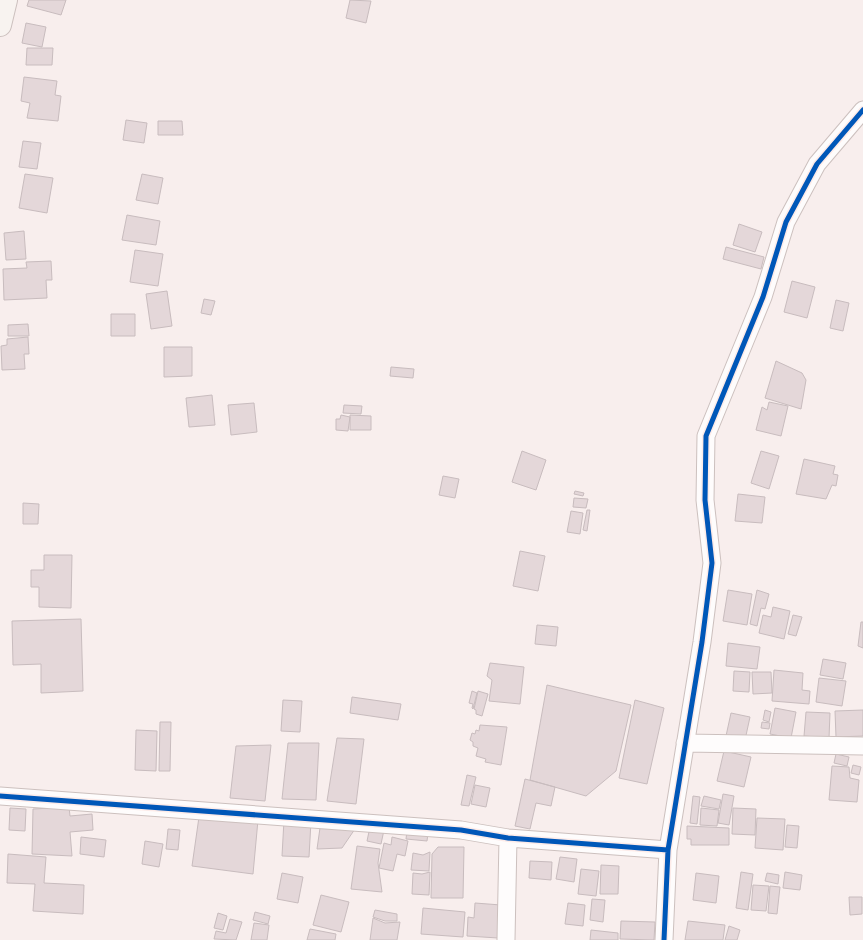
<svg xmlns="http://www.w3.org/2000/svg" width="863" height="940" viewBox="0 0 863 940" font-family="Jost,sans-serif">
  <rect width="100%" height="100%" fill="#f8eeed"/>
  <path fill="#e4d7d9" stroke="#c8bcbe" d="M 29,0 L 66,0 L 61,15 L 27,6 Z
    M 350,0 L 371,1 L 366,23 L 346,18 Z
    M 26,23 L 46,27 L 42,47 L 22,43 Z
    M 27,48 L 53,48 L 52,65 L 26,65 Z
    M 24,77 L 57,81 L 55,95 L 61,96 L 58,121 L 27,118 L 30,103 L 21,101 Z
    M 126,120 L 147,123 L 144,143 L 123,140 Z
    M 158,121 L 182,121 L 183,135 L 158,135 Z
    M 23,141 L 41,143 L 37,169 L 19,167 Z
    M 25,174 L 53,178 L 47,213 L 19,208 Z
    M 142,174 L 163,178 L 158,204 L 136,200 Z
    M 127,215 L 160,221 L 156,245 L 122,240 Z
    M 739,224 L 762,232 L 755,252 L 733,245 Z
    M 24,231 L 26,259 L 6,260 L 4,233 Z
    M 726,247 L 764,257 L 761,269 L 723,259 Z
    M 135,250 L 163,254 L 158,286 L 130,282 Z
    M 51,261 L 52,280 L 46,280 L 47,298 L 4,300 L 3,269 L 27,268 L 26,262 Z
    M 792,281 L 815,287 L 807,318 L 784,312 Z
    M 167,291 L 172,326 L 151,329 L 146,294 Z
    M 204,299 L 215,301 L 211,315 L 201,313 Z
    M 836,300 L 849,303 L 843,331 L 830,328 Z
    M 111,314 L 135,314 L 135,336 L 111,336 Z
    M 28,324 L 29,336 L 8,336 L 8,325 Z
    M 28,337 L 29,354 L 24,354 L 25,369 L 2,370 L 1,346 L 7,345 L 7,339 Z
    M 164,347 L 192,347 L 192,376 L 164,377 Z
    M 776,361 L 802,373 L 806,380 L 801,409 L 765,398 Z
    M 391,367 L 414,369 L 413,378 L 390,376 Z
    M 212,395 L 215,425 L 189,427 L 186,398 Z
    M 769,402 L 788,406 L 781,436 L 756,430 L 762,407 L 767,410 Z
    M 254,403 L 257,432 L 231,435 L 228,405 Z
    M 344,405 L 362,406 L 361,414 L 343,413 Z
    M 341,415 L 350,417 L 348,431 L 336,430 L 336,419 L 340,419 Z
    M 350,415 L 371,416 L 371,430 L 350,430 Z
    M 522,451 L 546,460 L 536,490 L 512,482 Z
    M 761,451 L 779,456 L 769,489 L 751,483 Z
    M 804,459 L 835,466 L 833,474 L 838,475 L 836,486 L 832,485 L 826,499 L 796,494 Z
    M 443,476 L 459,479 L 455,498 L 439,495 Z
    M 575,491 L 584,493 L 583,496 L 574,494 Z
    M 738,494 L 765,497 L 762,523 L 735,521 Z
    M 574,498 L 588,499 L 586,508 L 573,507 Z
    M 23,503 L 39,504 L 38,524 L 23,524 Z
    M 587,510 L 590,510 L 587,531 L 583,530 Z
    M 571,511 L 583,513 L 580,534 L 567,532 Z
    M 520,551 L 545,556 L 538,591 L 513,586 Z
    M 44,555 L 72,555 L 71,608 L 39,607 L 39,587 L 31,587 L 31,570 L 44,570 Z
    M 728,590 L 752,594 L 747,625 L 723,621 Z
    M 757,590 L 769,594 L 765,609 L 761,608 L 757,626 L 750,624 Z
    M 773,607 L 790,611 L 784,639 L 759,633 L 763,615 L 771,617 Z
    M 793,615 L 802,617 L 796,636 L 788,634 Z
    M 81,619 L 83,691 L 41,693 L 41,664 L 13,665 L 12,621 Z
    M 861,622 L 863,622 L 863,648 L 858,646 Z
    M 537,625 L 558,627 L 556,646 L 535,644 Z
    M 728,643 L 760,647 L 757,669 L 726,666 Z
    M 823,659 L 846,663 L 843,679 L 820,675 Z
    M 490,663 L 524,667 L 520,704 L 489,701 L 492,680 L 487,676 Z
    M 774,670 L 803,673 L 802,690 L 810,691 L 809,704 L 772,701 Z
    M 734,671 L 750,672 L 749,692 L 733,691 Z
    M 752,672 L 771,672 L 772,693 L 753,694 Z
    M 819,678 L 846,681 L 842,706 L 816,702 Z
    M 547,685 L 631,705 L 616,771 L 586,796 L 530,780 Z
    M 472,691 L 477,693 L 473,709 L 472,708 L 473,704 L 469,703 Z
    M 478,691 L 488,694 L 482,716 L 476,714 L 476,710 L 474,709 Z
    M 352,697 L 401,704 L 398,720 L 350,713 Z
    M 283,700 L 302,701 L 300,732 L 281,731 Z
    M 635,700 L 664,708 L 647,784 L 619,778 Z
    M 775,708 L 796,712 L 791,738 L 770,734 Z
    M 765,710 L 771,712 L 769,722 L 763,720 Z
    M 863,710 L 863,736 L 836,737 L 835,711 Z
    M 806,712 L 830,713 L 829,738 L 804,736 Z
    M 731,713 L 750,717 L 745,740 L 726,736 Z
    M 160,722 L 171,722 L 170,771 L 159,771 Z
    M 762,722 L 770,723 L 769,729 L 761,728 Z
    M 480,725 L 507,727 L 501,765 L 485,762 L 486,759 L 476,756 L 478,748 L 473,746 L 473,742 L 470,740 L 472,733 L 475,734 L 476,730 L 479,731 Z
    M 136,730 L 157,731 L 156,771 L 135,770 Z
    M 337,738 L 364,739 L 356,804 L 327,801 Z
    M 288,743 L 319,743 L 316,800 L 282,799 Z
    M 271,745 L 265,801 L 230,798 L 236,746 Z
    M 724,751 L 751,757 L 744,787 L 717,781 Z
    M 836,754 L 849,757 L 847,766 L 834,763 Z
    M 853,765 L 861,767 L 859,775 L 851,773 Z
    M 832,766 L 849,767 L 850,778 L 859,780 L 857,802 L 829,800 Z
    M 467,775 L 476,777 L 469,806 L 461,805 Z
    M 525,779 L 555,787 L 551,806 L 536,803 L 530,829 L 515,826 Z
    M 475,785 L 490,788 L 486,807 L 471,804 Z
    M 723,794 L 734,796 L 729,825 L 718,823 Z
    M 693,796 L 700,797 L 697,824 L 690,823 Z
    M 704,796 L 721,800 L 719,809 L 701,806 Z
    M 69,807 L 70,816 L 92,814 L 93,830 L 70,832 L 72,856 L 32,854 L 33,809 Z
    M 10,808 L 26,809 L 25,831 L 9,830 Z
    M 701,808 L 719,810 L 717,826 L 700,825 Z
    M 733,808 L 756,809 L 755,835 L 732,834 Z
    M 199,817 L 258,820 L 253,874 L 192,866 Z
    M 757,818 L 785,819 L 783,850 L 755,848 Z
    M 284,820 L 311,821 L 309,857 L 282,856 Z
    M 321,821 L 357,826 L 342,848 L 317,849 Z
    M 787,825 L 799,826 L 797,848 L 785,847 Z
    M 687,826 L 729,828 L 729,845 L 691,845 L 691,839 L 687,839 Z
    M 370,827 L 384,830 L 381,844 L 367,841 Z
    M 168,829 L 180,830 L 178,850 L 166,849 Z
    M 407,831 L 428,833 L 427,841 L 406,839 Z
    M 81,837 L 106,840 L 104,857 L 80,854 Z
    M 392,837 L 408,841 L 405,856 L 397,854 L 393,871 L 379,868 L 384,843 L 391,845 Z
    M 145,841 L 163,844 L 159,867 L 142,864 Z
    M 357,846 L 380,849 L 378,863 L 382,892 L 351,889 Z
    M 438,847 L 464,847 L 463,898 L 431,898 L 432,854 Z
    M 430,852 L 429,871 L 411,870 L 413,853 L 423,855 Z
    M 8,854 L 46,857 L 44,883 L 84,885 L 83,914 L 33,911 L 35,884 L 7,883 Z
    M 560,857 L 577,859 L 574,882 L 556,879 Z
    M 530,861 L 552,862 L 551,880 L 529,878 Z
    M 601,865 L 619,866 L 618,894 L 600,894 Z
    M 581,869 L 599,871 L 596,896 L 578,894 Z
    M 430,872 L 429,895 L 412,894 L 413,873 L 422,874 Z
    M 741,872 L 753,874 L 748,910 L 736,908 Z
    M 785,872 L 802,875 L 800,890 L 783,888 Z
    M 282,873 L 303,877 L 298,903 L 277,899 Z
    M 696,873 L 719,876 L 716,903 L 693,900 Z
    M 767,873 L 779,875 L 778,884 L 765,881 Z
    M 753,885 L 769,886 L 766,911 L 751,910 Z
    M 770,886 L 780,887 L 777,914 L 768,913 Z
    M 321,895 L 349,902 L 341,932 L 313,925 Z
    M 849,897 L 862,897 L 862,914 L 850,915 Z
    M 592,899 L 605,900 L 603,922 L 590,920 Z
    M 475,903 L 501,905 L 498,938 L 467,936 L 468,917 L 474,918 Z
    M 568,903 L 585,905 L 583,926 L 565,924 Z
    M 423,908 L 465,912 L 463,937 L 421,934 Z
    M 375,910 L 397,914 L 397,921 L 385,921 L 373,917 Z
    M 255,912 L 270,916 L 268,924 L 253,920 Z
    M 218,913 L 227,916 L 223,930 L 214,928 Z
    M 373,918 L 385,923 L 400,922 L 397,940 L 370,940 Z
    M 230,919 L 242,922 L 236,940 L 214,939 L 216,931 L 226,933 Z
    M 621,921 L 655,922 L 654,940 L 620,939 Z
    M 688,921 L 725,925 L 723,940 L 685,940 Z
    M 254,923 L 269,925 L 267,940 L 251,940 Z
    M 729,926 L 740,930 L 737,940 L 725,940 Z
    M 310,929 L 336,934 L 335,940 L 307,940 Z
    M 591,930 L 618,933 L 618,940 L 590,940 Z"/>
  <g fill="none" stroke-linecap="round" stroke-linejoin="round">
    <g stroke="#ccc0be" stroke-width="19">
      <path id="minor" d="M 685,743 L 863,746
        M 0,796 L 461,830 L 508,838 L 668,850
        M 506,940 L 508,838
        M 664,940 L 668,850 L 702,642 L 712,563 L 705,500 L 706,436 L 763,297 L 786,222 L 817,164 L 863,110"/>
    </g>
    <g stroke="#ccc0be" stroke-width="24">
      <path id="secondary" d="M 0,25 L 6,0"/>
    </g>
    <use href="#minor" stroke="#fefcfc" stroke-width="17"/>
    <use href="#secondary" stroke="#f8f3f0" stroke-width="22"/>
    <g stroke="#fdebe8" stroke-width="8">
      <path id="cycleway" d="M 0,796 L 461,830 L 508,838 L 668,850
        M 664,940 L 668,850 L 702,642 L 712,563 L 705,500 L 706,436 L 763,297 L 786,222 L 817,164 L 863,110"/>
    </g>
    <use href="#cycleway" stroke="#0057b8" stroke-width="5"/>
  </g>
</svg>
